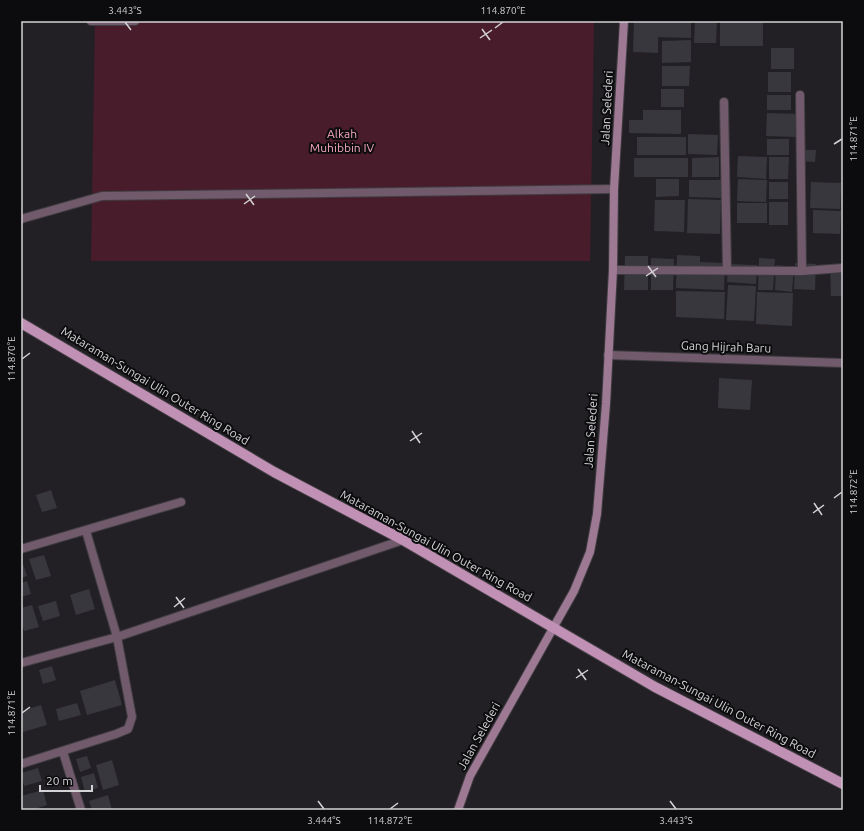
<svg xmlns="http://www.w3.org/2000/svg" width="864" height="831" viewBox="0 0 864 831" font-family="Ubuntu,sans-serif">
  <rect width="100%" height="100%" fill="#232025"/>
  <path fill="#491c2b" d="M 95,21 L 594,21 L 590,261 L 91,261 Z"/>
  <path fill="#37373d" d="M 634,21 L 691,21 L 691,38 L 658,37 L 658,53 L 633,52 Z
    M 695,21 L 717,21 L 716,43 L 694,43 Z
    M 720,21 L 763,21 L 763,46 L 720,46 Z
    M 691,40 L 691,62 L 662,63 L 662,41 Z
    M 771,48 L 794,48 L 794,69 L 771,69 Z
    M 662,66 L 690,66 L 689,86 L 662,86 Z
    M 768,72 L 791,72 L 791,92 L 768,92 Z
    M 661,89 L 684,89 L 684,107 L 661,107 Z
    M 767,95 L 791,95 L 791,110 L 767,110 Z
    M 643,110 L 681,110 L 681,134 L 629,133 L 629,120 L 643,120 Z
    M 767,113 L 798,114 L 797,137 L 766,136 Z
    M 688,134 L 718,135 L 717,155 L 688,154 Z
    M 637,137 L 686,137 L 686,155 L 637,155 Z
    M 767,139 L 789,139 L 789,155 L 767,155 Z
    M 799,150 L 816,150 L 815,162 L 799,161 Z
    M 738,156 L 767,157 L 766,179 L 737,177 Z
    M 719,157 L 719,177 L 692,177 L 692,158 Z
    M 769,157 L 789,157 L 788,179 L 769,179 Z
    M 634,158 L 688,158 L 688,177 L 634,177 Z
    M 656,179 L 679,179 L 679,196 L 656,197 Z
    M 738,179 L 767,180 L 766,202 L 737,201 Z
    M 689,180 L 722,180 L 722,198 L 689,197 Z
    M 769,182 L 788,182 L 788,199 L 769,199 Z
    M 811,182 L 841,183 L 840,209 L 810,208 Z
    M 688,199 L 721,200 L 720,234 L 687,233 Z
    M 655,200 L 685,200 L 684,232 L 654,231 Z
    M 769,202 L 788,202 L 788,225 L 769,225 Z
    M 737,203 L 767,203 L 767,223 L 737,223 Z
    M 813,210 L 841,211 L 840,234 L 813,233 Z
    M 677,255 L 700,256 L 700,262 L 725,263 L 724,290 L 676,288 Z
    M 625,256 L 648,256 L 648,290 L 624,290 Z
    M 651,258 L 674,259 L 673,290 L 651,290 Z
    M 759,258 L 775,259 L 773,290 L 758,290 Z
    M 795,263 L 816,264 L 815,290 L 794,289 Z
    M 728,264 L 757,265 L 756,284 L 727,282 Z
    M 776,265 L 794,267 L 792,292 L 775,290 Z
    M 830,266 L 843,266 L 843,296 L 831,296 Z
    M 728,285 L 756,286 L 754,321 L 726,320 Z
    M 676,291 L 725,292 L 724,319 L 676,317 Z
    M 757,292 L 793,293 L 792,326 L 756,324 Z
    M 719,378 L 752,380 L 750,410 L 718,408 Z
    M 51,490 L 57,508 L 42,512 L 36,495 Z
    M 44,555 L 51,576 L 36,580 L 29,559 Z
    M 21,564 L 23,564 L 27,576 L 21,578 Z
    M 27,581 L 31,594 L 21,597 L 21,583 Z
    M 89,589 L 95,609 L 76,615 L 70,595 Z
    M 56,601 L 60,616 L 43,621 L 38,606 Z
    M 32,605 L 39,627 L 24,631 L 21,621 L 21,608 Z
    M 52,666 L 56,680 L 43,684 L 39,670 Z
    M 115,680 L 122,705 L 87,715 L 80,691 Z
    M 77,703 L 81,715 L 59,721 L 56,709 Z
    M 41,705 L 47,725 L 23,732 L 21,711 Z
    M 87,756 L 91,768 L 80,772 L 76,759 Z
    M 112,760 L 119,785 L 103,790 L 96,765 Z
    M 38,768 L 42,781 L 24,786 L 21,773 Z
    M 94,773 L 98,788 L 85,792 L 81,777 Z
    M 43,790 L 47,805 L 32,810 L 21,810 L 21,796 Z
    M 108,795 L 112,810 L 92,810 L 89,801 Z"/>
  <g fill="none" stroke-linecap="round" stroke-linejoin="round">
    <g stroke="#3f3c41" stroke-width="10">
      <path id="street" d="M 91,21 L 135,21
        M 800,95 L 802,271
        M 724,102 L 727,270
        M 21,219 L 102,196 L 614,189
        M 613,270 L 802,271 L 843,268
        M 608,355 L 843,363
        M 21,549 L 181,502
        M 21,663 L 117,637 L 403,540
        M 63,752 L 81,810
        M 21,764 L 116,734 L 128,729 L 132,717 L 117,637 L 86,531"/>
    </g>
    <g stroke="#3f3c41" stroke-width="10">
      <path id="secondary" d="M 458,810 L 470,776 L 574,591 L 590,552 L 597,514 L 606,404 L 613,270 L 614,189 L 624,21"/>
    </g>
    <g stroke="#3f3c41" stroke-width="12">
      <path id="primary" d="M 21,323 L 274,472 L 403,540 L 655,687 L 843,784"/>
    </g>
    <use href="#street" stroke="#705a6b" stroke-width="8"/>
    <use href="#secondary" stroke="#9d7994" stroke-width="8"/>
    <use href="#primary" stroke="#c091b4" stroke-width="10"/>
  </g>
  <path fill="none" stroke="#d3d2d5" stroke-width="1.5" d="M 125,22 L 131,30M 495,28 L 503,22M 482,29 L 490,40M 480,38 L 492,30M 834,144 L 842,139M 246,194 L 254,205M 244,204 L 255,196M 648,266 L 656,277M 646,276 L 658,268M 22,359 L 30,353M 412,431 L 420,443M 410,441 L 422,433M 834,498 L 842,492M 814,503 L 822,515M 813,513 L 824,505M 176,597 L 184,608M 174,607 L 185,598M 578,669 L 586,680M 576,678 L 588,670M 22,713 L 30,707M 318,801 L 324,809M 670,801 L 676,809M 390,809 L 398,803"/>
  <g text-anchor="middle" stroke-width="4" stroke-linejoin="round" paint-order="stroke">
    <g font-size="12" fill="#d3d2d5" stroke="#0c0b0d">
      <text transform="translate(607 108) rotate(-87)" y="4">Jalan Selederi</text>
      <text transform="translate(726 347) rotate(2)" y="4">Gang Hijrah Baru</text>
      <text transform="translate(155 386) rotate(31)" y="4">Mataraman-Sungai Ulin Outer Ring Road</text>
      <text transform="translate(591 431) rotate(-86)" y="4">Jalan Selederi</text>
      <text transform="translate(436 546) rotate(29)" y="4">Mataraman-Sungai Ulin Outer Ring Road</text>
      <text transform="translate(719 704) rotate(28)" y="4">Mataraman-Sungai Ulin Outer Ring Road</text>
      <text transform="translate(479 736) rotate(-61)" y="4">Jalan Selederi</text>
    </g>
    <g font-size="12" fill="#f5a9bd" stroke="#0c0b0d">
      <text x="342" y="138">Alkah<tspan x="342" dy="14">Muhibbin IV</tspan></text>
    </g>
  </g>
  <rect width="864" height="831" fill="none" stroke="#0c0b0d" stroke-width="44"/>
  <path d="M40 785v6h52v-6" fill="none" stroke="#d3d2d5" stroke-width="2"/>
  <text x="46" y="785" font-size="12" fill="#d3d2d5" stroke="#0c0b0d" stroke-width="3" paint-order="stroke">20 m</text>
  <rect x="22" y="22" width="820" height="787" fill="none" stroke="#d3d2d5" stroke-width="1.5"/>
  <g font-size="10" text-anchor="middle" fill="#d3d2d5">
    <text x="125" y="14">3.443°S</text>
    <text x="503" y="14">114.870°E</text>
    <text transform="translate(853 139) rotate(-90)" y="4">114.871°E</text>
    <text transform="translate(11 359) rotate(-90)" y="4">114.870°E</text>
    <text transform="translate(853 492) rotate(-90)" y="4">114.872°E</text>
    <text transform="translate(11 713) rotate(-90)" y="4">114.871°E</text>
    <text x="324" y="824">3.444°S</text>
    <text x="390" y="824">114.872°E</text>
    <text x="676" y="824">3.443°S</text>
  </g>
</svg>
